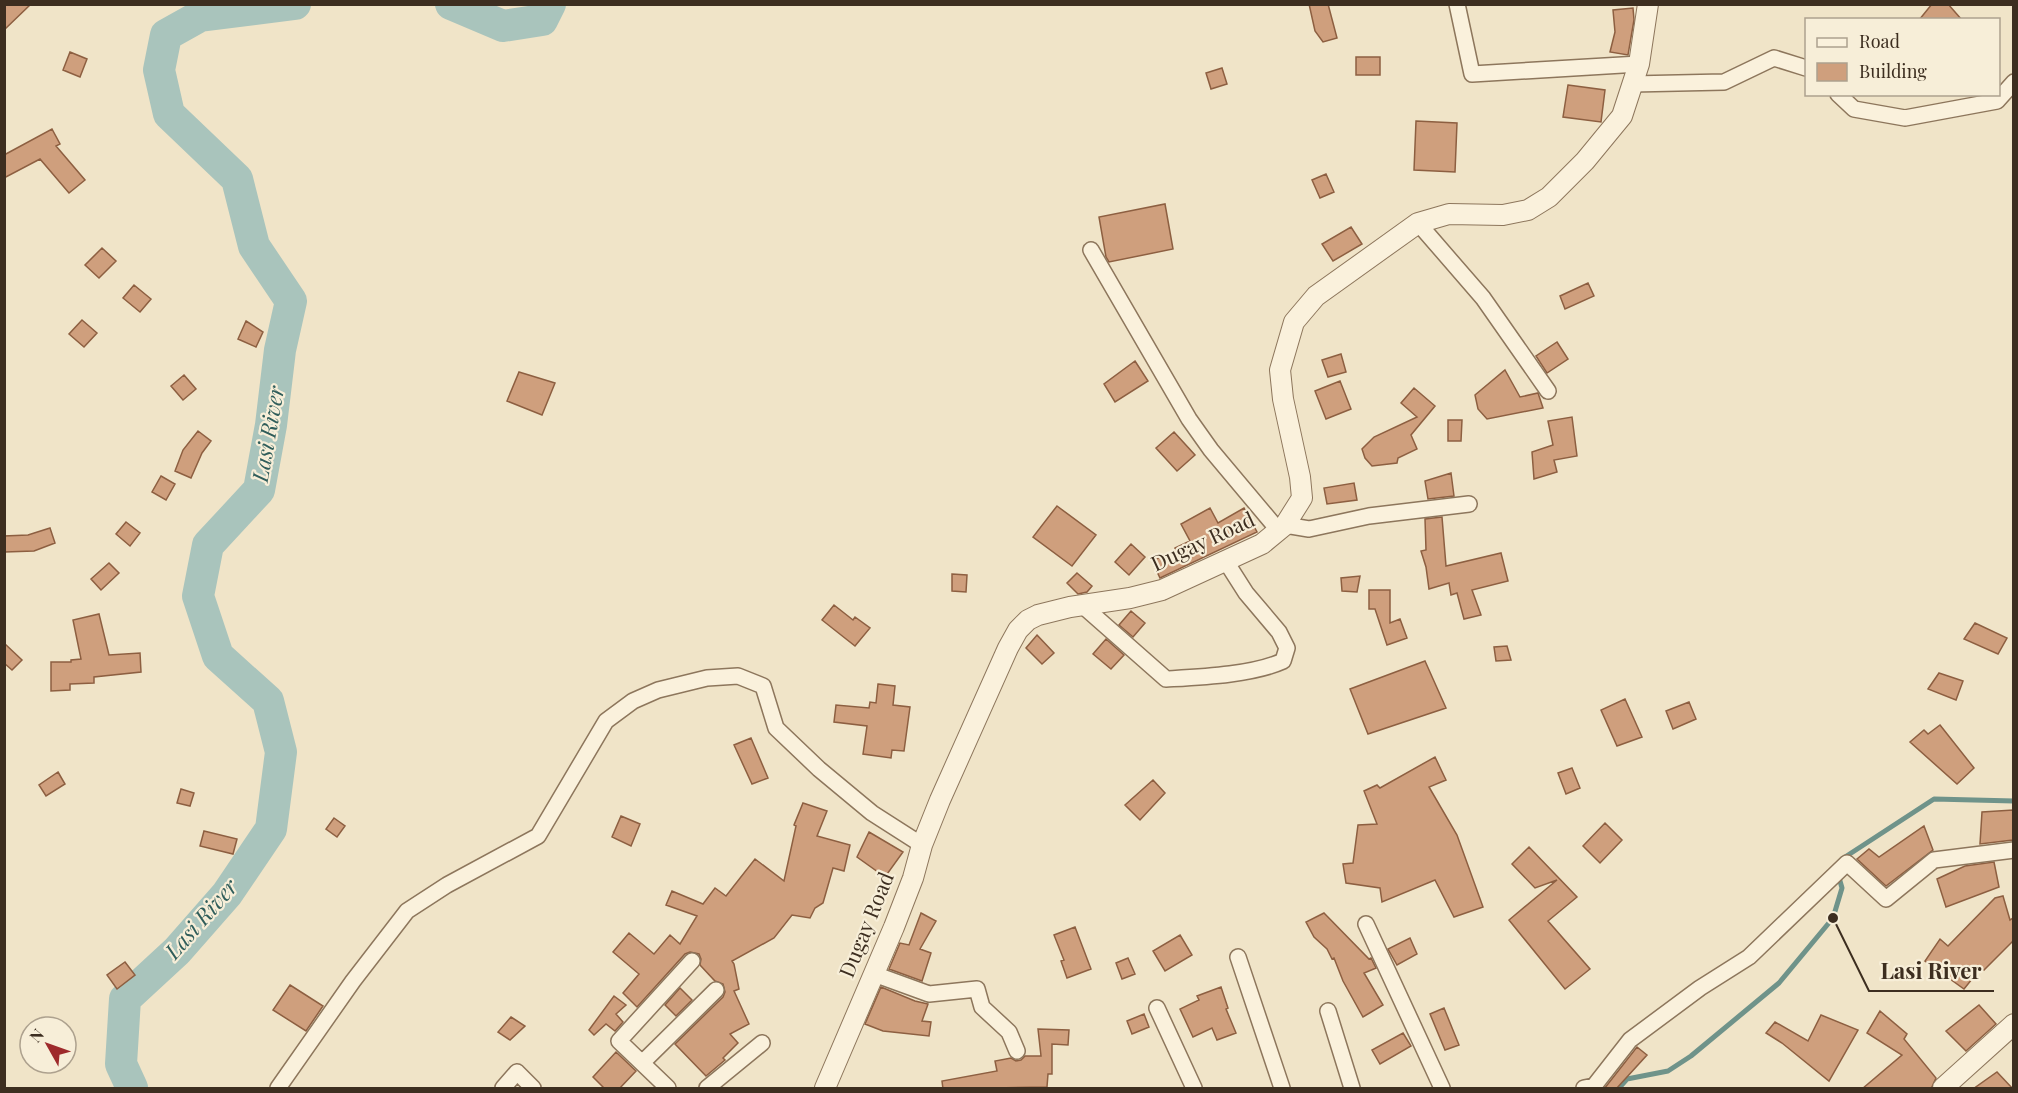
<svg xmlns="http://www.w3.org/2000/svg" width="2018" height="1093" viewBox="0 0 2018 1093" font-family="'Playfair Display',serif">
  <rect width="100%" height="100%" fill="#f0e4c8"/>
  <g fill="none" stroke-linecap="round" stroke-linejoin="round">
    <path stroke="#6f938a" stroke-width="5" d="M 1842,859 L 1934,799 L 2014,801
      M 1619,1088 L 1627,1079 L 1668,1071 L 1691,1056 L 1779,983 L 1833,918 L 1842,888 L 1838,874"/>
    <path stroke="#a9c4bc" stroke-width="32" d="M 451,4 L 503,26 L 542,20 L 550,4
      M 132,1088 L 121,1064 L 125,999 L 177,951 L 227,894 L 271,829 L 281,752 L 268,701 L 218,656 L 198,596 L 208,545 L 259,490 L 271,425 L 280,350 L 291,301 L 254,246 L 237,179 L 169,114 L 159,70 L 166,35 L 200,16 L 295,4"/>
  </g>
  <path fill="#cf9f7d" stroke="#8d5f41" stroke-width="1.5" d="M 4,4 L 31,4 L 4,30 Z
    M 1309,4 L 1328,4 L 1337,38 L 1323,42 L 1315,31 Z
    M 1932,4 L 1948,4 L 1962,20 L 1919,20 Z
    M 1633,8 L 1634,20 L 1628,55 L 1610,52 L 1615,32 L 1613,10 Z
    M 70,52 L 87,59 L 80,77 L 63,70 Z
    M 1356,57 L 1380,57 L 1380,75 L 1356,75 Z
    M 1222,68 L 1227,84 L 1211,89 L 1206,73 Z
    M 1568,85 L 1605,90 L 1601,122 L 1563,117 Z
    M 1416,121 L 1457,123 L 1455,172 L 1414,170 Z
    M 52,129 L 60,144 L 56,146 L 85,180 L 69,193 L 40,159 L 4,178 L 4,155 Z
    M 1326,174 L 1334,192 L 1320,198 L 1312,180 Z
    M 1165,204 L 1173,249 L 1109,262 L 1106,257 L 1099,217 Z
    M 1351,227 L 1362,244 L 1333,261 L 1322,244 Z
    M 102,248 L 116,261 L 99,278 L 85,265 Z
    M 1588,283 L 1594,296 L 1565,309 L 1560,296 Z
    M 134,285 L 151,299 L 140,312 L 123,298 Z
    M 82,320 L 97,333 L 84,347 L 69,334 Z
    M 246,321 L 263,332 L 256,347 L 238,339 Z
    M 1557,342 L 1568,359 L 1547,373 L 1536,356 Z
    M 1341,354 L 1346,372 L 1328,377 L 1322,360 Z
    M 1135,361 L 1148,381 L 1115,402 L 1104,384 Z
    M 1505,370 L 1520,397 L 1538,393 L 1543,408 L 1487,419 L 1478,409 L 1475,395 Z
    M 519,372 L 555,383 L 542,415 L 507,401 Z
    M 184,375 L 196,389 L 183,400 L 171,386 Z
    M 1340,381 L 1351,409 L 1326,419 L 1315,391 Z
    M 1414,388 L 1435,406 L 1411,435 L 1417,449 L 1398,458 L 1397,463 L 1372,466 L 1365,458 L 1362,449 L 1374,437 L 1417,417 L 1401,403 Z
    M 1572,417 L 1577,456 L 1554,460 L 1557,472 L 1534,479 L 1532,452 L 1553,445 L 1548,421 Z
    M 1448,420 L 1462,420 L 1461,441 L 1448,441 Z
    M 198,431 L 211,441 L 202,453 L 191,478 L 175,471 L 183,450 Z
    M 1174,432 L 1195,455 L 1177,471 L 1156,448 Z
    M 1451,473 L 1454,496 L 1428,499 L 1425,481 Z
    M 161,476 L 175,484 L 166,500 L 152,492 Z
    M 1354,483 L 1357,500 L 1327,504 L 1324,488 Z
    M 1057,506 L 1096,535 L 1072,566 L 1033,537 Z
    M 1210,508 L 1218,523 L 1244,508 L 1257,532 L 1160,578 L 1152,561 L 1175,550 L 1175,548 L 1190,541 L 1181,524 Z
    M 1442,517 L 1446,566 L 1501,553 L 1508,581 L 1472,590 L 1481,615 L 1464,619 L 1457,593 L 1451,595 L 1449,583 L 1429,589 L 1426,567 L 1421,551 L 1426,550 L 1425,519 Z
    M 126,522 L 140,533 L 130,546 L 116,534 Z
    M 50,528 L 55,543 L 34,551 L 5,552 L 4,536 L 28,535 Z
    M 1131,544 L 1145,557 L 1129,575 L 1115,562 Z
    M 109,563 L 119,573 L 101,590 L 91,579 Z
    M 1077,573 L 1092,586 L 1087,592 L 1078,594 L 1067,583 Z
    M 952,574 L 967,575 L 966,592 L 952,591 Z
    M 1360,576 L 1357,592 L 1342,591 L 1341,578 Z
    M 1369,590 L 1390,590 L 1390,623 L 1400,619 L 1407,638 L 1387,645 L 1375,609 L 1369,609 Z
    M 834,605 L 853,620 L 855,617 L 870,628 L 855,646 L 822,620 Z
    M 1131,611 L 1145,623 L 1133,637 L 1119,625 Z
    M 99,614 L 109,655 L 140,653 L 141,672 L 94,677 L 94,683 L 70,684 L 70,690 L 51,691 L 51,662 L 71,662 L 71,660 L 81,659 L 73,620 Z
    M 1975,623 L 2007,638 L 1998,654 L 1964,639 Z
    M 1037,635 L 1054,653 L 1042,664 L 1026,648 Z
    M 1106,639 L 1124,655 L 1111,669 L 1093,654 Z
    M 4,643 L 22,660 L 12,670 L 4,663 Z
    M 1507,646 L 1511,660 L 1496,661 L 1494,647 Z
    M 1425,661 L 1446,708 L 1368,734 L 1350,689 Z
    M 1939,673 L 1963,681 L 1956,700 L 1928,689 Z
    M 878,684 L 895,686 L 893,705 L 910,707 L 904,751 L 892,750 L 891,758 L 863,754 L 867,726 L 834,722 L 836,705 L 869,708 L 870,702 L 876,703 Z
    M 1625,699 L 1642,737 L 1617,746 L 1601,710 Z
    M 1689,702 L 1696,719 L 1673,729 L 1666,711 Z
    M 1940,725 L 1974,768 L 1957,784 L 1910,742 L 1924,730 L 1928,734 Z
    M 751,738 L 768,778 L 752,784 L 734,745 Z
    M 1435,757 L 1446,780 L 1429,787 L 1457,835 L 1483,907 L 1454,917 L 1435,880 L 1382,902 L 1380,888 L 1346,883 L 1343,864 L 1353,863 L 1358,825 L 1377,824 L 1364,791 L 1377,785 L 1380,788 Z
    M 1572,768 L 1580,788 L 1566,794 L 1558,773 Z
    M 58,772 L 65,784 L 46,796 L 39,785 Z
    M 1153,780 L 1165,793 L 1140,820 L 1125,805 Z
    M 181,789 L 194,793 L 190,806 L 177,803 Z
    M 803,803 L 827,811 L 817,836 L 850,845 L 844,871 L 833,868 L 823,903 L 815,908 L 810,918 L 792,915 L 774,938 L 732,961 L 734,964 L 739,989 L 734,991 L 749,1024 L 730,1034 L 738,1043 L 723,1058 L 725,1060 L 706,1076 L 675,1044 L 723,997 L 725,992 L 723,984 L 715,981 L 700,965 L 701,959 L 699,954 L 690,952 L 685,954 L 637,1007 L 623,993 L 639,974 L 613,952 L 629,933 L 654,954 L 670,935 L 680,944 L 697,916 L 666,905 L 672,891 L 703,904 L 715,888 L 726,896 L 755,859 L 784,881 L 796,826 L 794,825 Z
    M 2013,810 L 2013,840 L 1980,844 L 1982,812 Z
    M 621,816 L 640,824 L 631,846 L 612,837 Z
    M 334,818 L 345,826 L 337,837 L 326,829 Z
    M 1605,823 L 1622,840 L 1600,863 L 1583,846 Z
    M 1924,826 L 1933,850 L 1886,886 L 1857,859 L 1869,849 L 1879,857 Z
    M 204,831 L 237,839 L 233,854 L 200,846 Z
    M 869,832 L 903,852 L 885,877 L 857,857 Z
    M 1529,847 L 1577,897 L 1548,921 L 1590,969 L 1565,989 L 1509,920 L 1557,880 L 1535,888 L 1512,864 Z
    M 1994,862 L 1999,887 L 1946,907 L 1937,879 L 1965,866 Z
    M 2003,896 L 2010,920 L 2013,918 L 2013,941 L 1984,970 L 1981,968 L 1964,989 L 1925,961 L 1940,939 L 1948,946 L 1995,898 Z
    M 921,913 L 936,921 L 920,949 L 931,953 L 922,981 L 889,969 L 900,943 L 909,945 Z
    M 1324,913 L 1369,959 L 1371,958 L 1376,968 L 1364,973 L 1383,1005 L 1363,1017 L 1343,981 L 1334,958 L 1332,959 L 1327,949 L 1314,937 L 1306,922 Z
    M 1075,927 L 1091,969 L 1067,978 L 1061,961 L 1064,960 L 1054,935 Z
    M 1180,935 L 1192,955 L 1165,971 L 1153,951 Z
    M 1410,938 L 1417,954 L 1397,965 L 1388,949 Z
    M 1128,958 L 1135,974 L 1122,979 L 1116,963 Z
    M 125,962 L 135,975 L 117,989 L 107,975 Z
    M 290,985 L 323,1006 L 306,1031 L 273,1010 Z
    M 881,987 L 915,1001 L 928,1004 L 922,1021 L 931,1022 L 929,1036 L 883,1031 L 865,1024 Z
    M 1221,987 L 1228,1008 L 1226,1009 L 1236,1033 L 1217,1040 L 1212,1028 L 1193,1037 L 1180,1009 L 1199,1000 L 1197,996 Z
    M 680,988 L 692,1000 L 676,1016 L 665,1005 Z
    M 614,996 L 626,1005 L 616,1014 L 623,1022 L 615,1031 L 606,1024 L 594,1035 L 589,1030 Z
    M 1979,1005 L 1996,1024 L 1966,1051 L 1946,1031 Z
    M 1444,1008 L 1459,1045 L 1445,1050 L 1430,1014 Z
    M 1880,1011 L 1907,1034 L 1904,1039 L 1936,1078 L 1931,1089 L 1862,1089 L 1902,1055 L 1867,1033 Z
    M 1144,1014 L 1149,1027 L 1132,1034 L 1127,1021 Z
    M 1821,1015 L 1858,1030 L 1829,1081 L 1782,1043 L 1766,1033 L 1775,1022 L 1808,1041 Z
    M 511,1017 L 525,1026 L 510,1040 L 498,1032 Z
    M 1038,1029 L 1069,1030 L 1068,1045 L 1052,1044 L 1052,1074 L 1048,1074 L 1047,1087 L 943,1089 L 942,1081 L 997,1071 L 995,1061 L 1011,1058 L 1016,1061 L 1021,1060 L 1025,1056 L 1041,1056 Z
    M 1403,1033 L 1411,1046 L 1380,1064 L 1372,1050 Z
    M 1637,1047 L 1647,1055 L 1616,1089 L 1604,1089 Z
    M 616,1052 L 636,1071 L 619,1089 L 605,1089 L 593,1077 Z
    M 1997,1072 L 2013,1089 L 1973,1089 Z"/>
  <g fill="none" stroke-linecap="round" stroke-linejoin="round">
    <g stroke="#8d765c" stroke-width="18">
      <path id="minor" d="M 1457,4 L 1472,74 L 1639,64
        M 1632,84 L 1724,82 L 1774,58 L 1806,68
        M 1838,94 L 1854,109 L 1905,118 L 1997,101 L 2014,82
        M 1418,223 L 1483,298 L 1548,391
        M 1091,250 L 1189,419 L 1211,450 L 1279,531
        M 1285,525 L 1309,529 L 1369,516 L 1469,504
        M 1082,605 L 1166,679 C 1201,677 1252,675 1283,661 L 1287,648 L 1279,632 L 1246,593 L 1225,560
        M 1366,924 L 1442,1088
        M 1238,957 L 1282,1088
        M 874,974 L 929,994 L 977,989 L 982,1007 L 1009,1032 L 1017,1051
        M 1157,1008 L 1194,1088
        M 1328,1011 L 1352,1088
        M 642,1063 L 716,990
        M 278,1088 L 353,981 L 407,911 L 447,885 L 538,836 L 606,721 L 633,701 L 658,690 L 707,678 L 738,676 L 763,686 L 776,728 L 819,769 L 872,813 L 922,845
        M 503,1088 L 517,1072 L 533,1088
        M 668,1088 L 619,1041 L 692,961
        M 707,1088 L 762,1043
        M 1584,1088 L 1594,1086 L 1630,1040 L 1700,988 L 1749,957 L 1847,863 L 1886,899 L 1934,860 L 2014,850"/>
    </g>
    <g stroke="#8d765c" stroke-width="22">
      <path id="tertiary" d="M 825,1088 L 894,927 L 913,878 L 922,845 L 940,800 L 1008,648 L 1018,630 L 1028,620 L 1038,615 L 1070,607 L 1130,598 L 1162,590 L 1262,544 L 1285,525 L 1302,498 L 1300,477 L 1283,399 L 1280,370 L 1294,322 L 1316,296 L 1418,223 L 1449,214 L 1503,215 L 1528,210 L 1549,197 L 1585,161 L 1622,116 L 1639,64 L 1648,4
        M 1943,1088 L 2014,1024"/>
    </g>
    <use href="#minor" stroke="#faf1dc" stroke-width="15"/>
    <use href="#tertiary" stroke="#faf1dc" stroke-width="20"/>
  </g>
  <g text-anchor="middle" stroke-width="4.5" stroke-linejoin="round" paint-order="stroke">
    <g font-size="21" fill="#3d2e20" stroke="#f7eed8">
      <text transform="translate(1203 542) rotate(-25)" y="7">Dugay Road</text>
      <text transform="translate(867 925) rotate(-68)" y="7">Dugay Road</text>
    </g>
    <g font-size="22" font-style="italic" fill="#2f5d5a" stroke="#f7eed8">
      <text transform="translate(268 434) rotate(-80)" y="8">Lasi River</text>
      <text transform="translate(201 919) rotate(-49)" y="8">Lasi River</text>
    </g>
  </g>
  <path fill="none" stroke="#3d2e20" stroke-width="2" d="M1833 918L1869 991H1994"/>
  <circle fill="#3d2e20" stroke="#f7eed8" stroke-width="2" cx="1833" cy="918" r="6"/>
  <g font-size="22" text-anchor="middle" font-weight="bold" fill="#3d2e20" stroke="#f7eed8" stroke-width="4.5" stroke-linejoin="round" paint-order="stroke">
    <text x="1931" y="979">Lasi River</text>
  </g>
  <rect width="2018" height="1093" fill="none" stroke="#3d2e20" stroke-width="12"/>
  <rect x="1805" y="18" width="195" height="78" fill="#f7eed8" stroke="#ada18e" stroke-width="1.5"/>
  <rect x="1817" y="38" width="30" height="9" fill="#faf1dc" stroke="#ada18e" stroke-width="1.5"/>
  <text x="1859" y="48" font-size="18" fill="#3d2e20">Road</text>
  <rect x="1817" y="63" width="30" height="18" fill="#cf9f7d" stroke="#ada18e" stroke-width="1.5"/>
  <text x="1859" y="78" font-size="18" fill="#3d2e20">Building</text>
  <g transform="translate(48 1045) rotate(310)"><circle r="28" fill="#f7eed8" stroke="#ada18e" stroke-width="1.5"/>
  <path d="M0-4.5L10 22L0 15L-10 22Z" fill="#9e2a2b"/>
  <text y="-9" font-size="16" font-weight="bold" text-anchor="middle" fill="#3d2e20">N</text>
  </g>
</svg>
